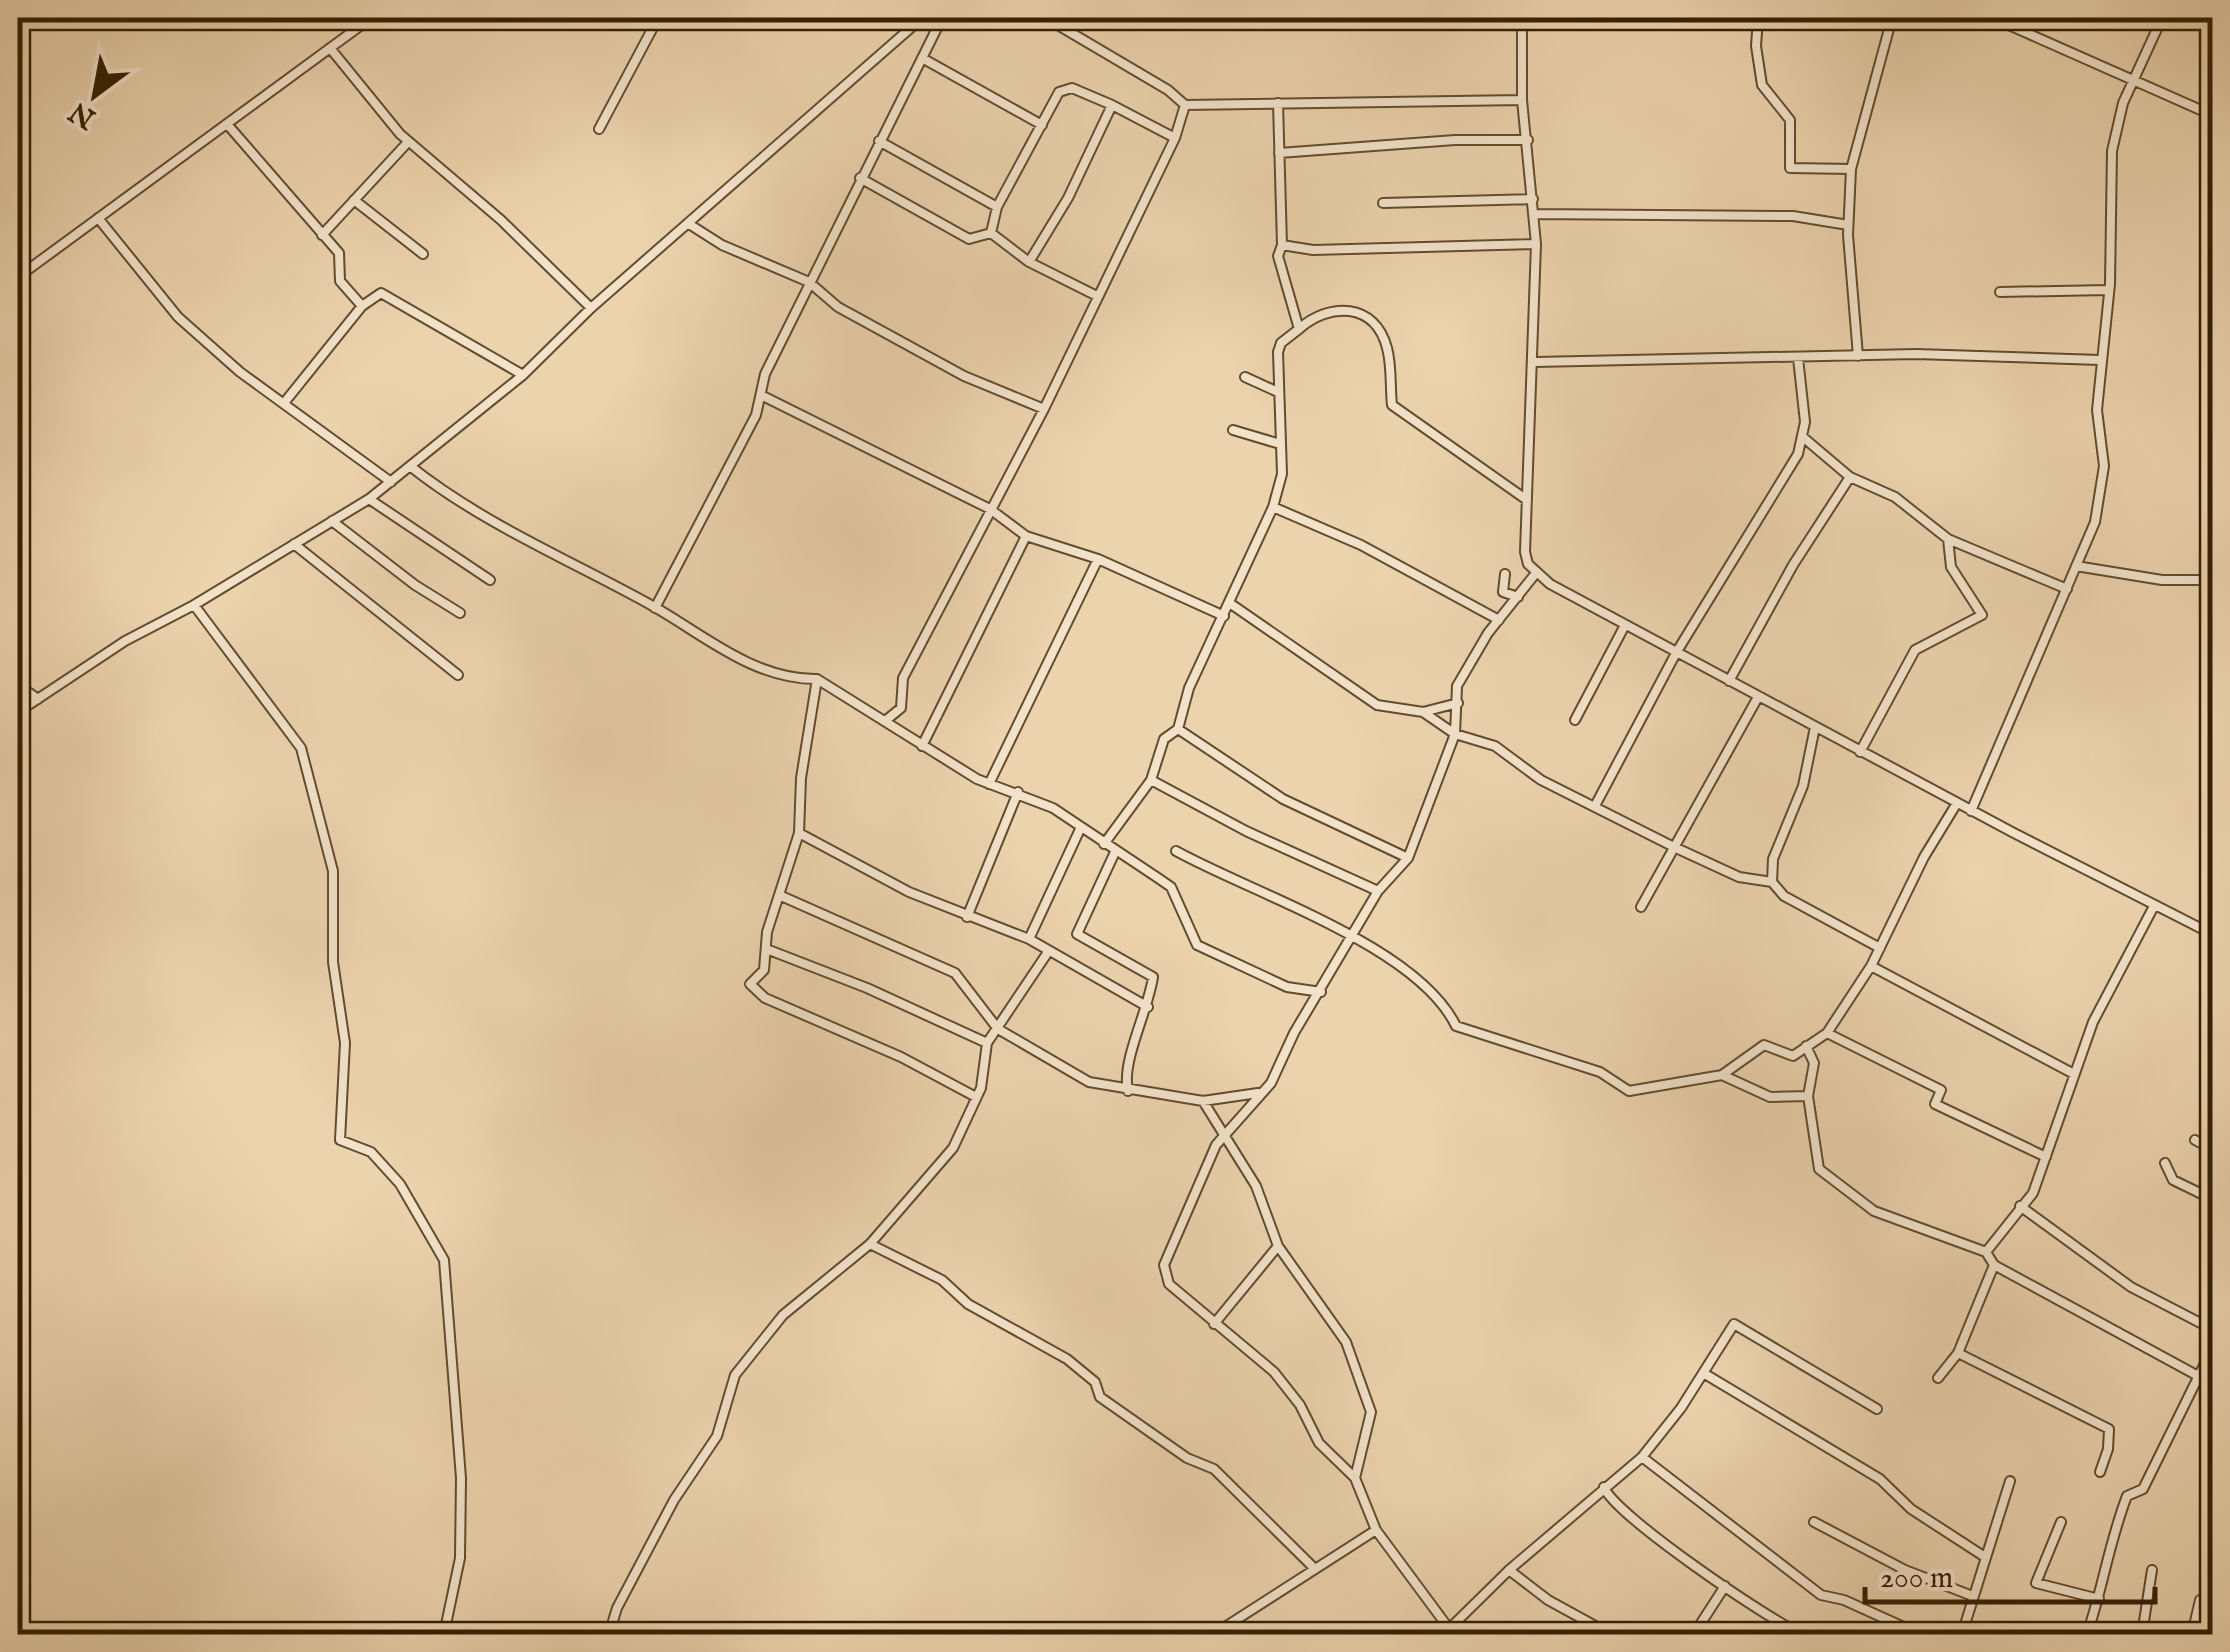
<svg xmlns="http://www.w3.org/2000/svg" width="2230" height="1652" viewBox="0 0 2230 1652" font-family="'IM FELL English',serif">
  <rect width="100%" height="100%" fill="#ebd3ae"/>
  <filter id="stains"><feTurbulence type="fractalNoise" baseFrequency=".002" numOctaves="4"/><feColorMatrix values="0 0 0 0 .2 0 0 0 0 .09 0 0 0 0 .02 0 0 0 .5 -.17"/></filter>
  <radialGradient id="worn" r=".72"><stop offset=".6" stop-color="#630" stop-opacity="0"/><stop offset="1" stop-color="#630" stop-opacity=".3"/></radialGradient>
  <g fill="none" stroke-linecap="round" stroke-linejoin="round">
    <g stroke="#624c2e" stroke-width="12">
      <path id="minor" d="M 1522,18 L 1522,100 L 1536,244 L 1525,552 L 1528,564 L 1550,584 L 2012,832 L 2212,934
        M 1758,18 L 1756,46 L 1762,85 L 1790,120 L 1790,168 L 1851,169
        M 1993,18 L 2212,115
        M 330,48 L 400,134 L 501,220 L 591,308
        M 922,58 L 1042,125
        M 1278,103 L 1282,245 L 1313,250 L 1536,244
        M 1185,105 L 1522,100
        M 227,124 L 339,253 L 340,281 L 362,306
        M 599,129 L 658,18
        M 879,141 L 997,207
        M 1279,153 L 1455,140 L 1528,140
        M 860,178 L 969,239 L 991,233 L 1029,262 L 1097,296
        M 354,200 L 423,254
        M 1383,203 L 1533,199
        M 1533,214 L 1793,216 L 1848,225
        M 98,218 L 178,317 L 240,372 L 391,482
        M 689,224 L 722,245 L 809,282 L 838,307 L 964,376 L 1044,409
        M 991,233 L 997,207 L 1059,92 L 1072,88 L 1112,105
        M 322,235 L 408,142
        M 1282,245 L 1278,256 L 1299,329 C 1329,302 1375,302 1387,348 C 1392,366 1390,387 1392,405 L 1527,500
        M 1029,262 L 1068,198 L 1112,105 L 1175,138
        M 18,277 L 371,18
        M 2000,292 L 2108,290
        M 1858,356 L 1848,235 L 1851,169 L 1892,18
        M 1535,362 L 1916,354 L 2100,360
        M 1245,377 L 1278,392
        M 761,395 L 990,509 L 1026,536 L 1098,559 L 1224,616
        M 284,403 L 362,306 L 381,293 L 523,375
        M 1233,430 L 1280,444
        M 1804,438 L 1850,477 L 1895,497 L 1948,539 L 2067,589
        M 410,466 C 483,524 570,560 651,605 C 703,634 754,680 817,679 L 977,779 L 1053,808 L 1158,878 L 1171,887 L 1197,945 L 1287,987 L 1321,992
        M 369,499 L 490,580
        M 1273,507 L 1361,545 L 1499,620
        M 332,521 L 415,585 L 460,613
        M 294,544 L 458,675
        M 2076,566 L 2162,580 L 2212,580
        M 1505,574 L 1503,592 L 1518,597
        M 1231,604 L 1377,705 L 1423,712 L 1458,703
        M 194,605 L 301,748 L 333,871 L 333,962 L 345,1043 L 340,1140 L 371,1152 L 400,1184 L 444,1260 L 461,1478 L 460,1558 L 444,1634
        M 655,608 L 756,415 L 765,374 L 942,18
        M 817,679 L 801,778 L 799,833 L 767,932 L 764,970 L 750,984 L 765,998 L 901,1057 L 976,1097
        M 1729,681 L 1793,565 L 1850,477
        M 18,685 L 38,699
        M 18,712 L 125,641 L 194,605 L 369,499 L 523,375 L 591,308 L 922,18
        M 1423,712 L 1455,734 L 1495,746 L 1541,780 L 1674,847 L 1739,877 L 1772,882
        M 1575,720 L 1625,625
        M 885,721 L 901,708 L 903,678 L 1044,409 L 1175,138 L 1185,105 L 1168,90 L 1046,18
        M 1815,727 L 1803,786 L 1773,859 L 1772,882 L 1784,896 L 1880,948
        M 1178,729 L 1283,799 L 1408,858
        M 922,746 L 1026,536
        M 1860,752 L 1915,650 L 1982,615 L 1951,567 L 1948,539
        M 1151,780 L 1246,831 L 1378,891
        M 989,784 L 1098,559
        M 1596,804 L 1676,653 L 1798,454 L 1805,422 L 1798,358
        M 1971,811 L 2095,522 L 2104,466 L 2097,410 L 2110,284 L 2112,151 L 2123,103 L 2162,18
        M 799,833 L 909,892 L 1029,939 L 1148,1007
        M 1104,844 L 1151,780 L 1164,739 L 1178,729 L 1189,688 L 1273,507 L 1282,474 L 1278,352 L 1281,343 L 1299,329
        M 1176,851 C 1254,894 1417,946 1456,1026 L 1600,1072 L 1629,1091 L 1722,1075 L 1764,1045 L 1793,1056 L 1827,1033 L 1871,966 L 1924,857 L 1957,803
        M 1115,852 L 1077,934 L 1153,977 C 1148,1012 1121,1061 1128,1091
        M 779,895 L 955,973 L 998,1029 L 1089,1082 L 1203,1101 L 1258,1093
        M 1641,907 L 1758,697
        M 967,917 L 1018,792
        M 1029,939 L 1081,827
        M 769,950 L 867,988 L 987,1043
        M 1871,966 L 2074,1074
        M 1827,1033 L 1941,1090 L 1935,1104 L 2046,1157
        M 1806,1046 L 1814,1063 L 1808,1096 L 1819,1169 L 1874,1211 L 1986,1252 L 1994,1265 L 2200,1377
        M 1722,1075 L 1770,1097 L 1808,1096
        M 1203,1101 L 1256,1186 L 1278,1246 L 1346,1342 L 1371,1412 L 1355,1478 L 1376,1530
        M 2195,1140 L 2212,1149
        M 2165,1163 L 2173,1180 L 2212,1199
        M 2020,1206 L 2131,1287 L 2212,1329
        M 870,1244 L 942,1280 L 968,1304 L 1067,1359 L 1095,1382 L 1100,1397 L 1187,1458 L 1214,1469 L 1315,1569
        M 1986,1252 L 2033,1193 L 2093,1022 L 2154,906
        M 1214,1324 L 1278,1246
        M 1958,1353 L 2109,1429 L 2108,1449 L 2100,1472
        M 1705,1374 L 1880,1479 L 1911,1509 L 1985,1557
        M 1938,1378 L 1958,1353 L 1994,1265
        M 1642,1457 L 1821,1595 L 1844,1600 L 1919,1634
        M 1355,1478 L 1319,1443 L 1300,1405 L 1274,1372 L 1169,1284 L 1164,1265 L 1216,1145 L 1271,1083 L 1294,1033 L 1378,891 L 1408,858 L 1455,734 L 1457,686 L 1488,633 L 1536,573
        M 1604,1487 C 1613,1514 1770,1621 1802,1634
        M 1814,1522 L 1905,1570 L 1970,1595
        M 2061,1522 L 2036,1583 L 2099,1599
        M 1509,1570 L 1548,1600 L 1610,1634
        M 609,1634 L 617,1608 L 674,1500 L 717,1436 L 735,1375 L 783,1315 L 870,1244 L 953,1148 L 981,1088 L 987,1043 L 1048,952
        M 1214,1634 L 1376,1530 L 1453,1634
        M 1444,1634 L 1509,1570 L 1642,1457 L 1681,1408 L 1734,1324 L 1877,1409
        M 1694,1634 L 1725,1586
        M 1962,1634 L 2010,1481
        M 2087,1634 C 2103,1588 2109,1542 2127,1496 L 2143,1489 L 2212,1349
        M 2142,1634 L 2152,1570
        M 2192,1634 L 2200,1600"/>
    </g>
    <use href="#minor" stroke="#f2e2ca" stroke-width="8"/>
  </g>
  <rect width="2230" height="1652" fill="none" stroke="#ebd3ae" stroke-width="60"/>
  <rect x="20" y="20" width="2190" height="1612" fill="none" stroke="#341f03" stroke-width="5"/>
  <rect x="30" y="30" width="2170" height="1592" fill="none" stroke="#341f03" stroke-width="2.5"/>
  <g transform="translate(95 95) rotate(212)" stroke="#f2e2ca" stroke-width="8" paint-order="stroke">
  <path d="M0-8L18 38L0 25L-18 38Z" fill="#341f03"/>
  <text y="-15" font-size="28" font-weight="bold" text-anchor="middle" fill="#341f03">N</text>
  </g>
  <path d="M1865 1587v15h290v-15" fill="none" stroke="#341f03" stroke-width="5"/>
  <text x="1880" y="1587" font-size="30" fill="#341f03" stroke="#f2e2ca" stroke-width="8" paint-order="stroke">200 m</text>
  <rect width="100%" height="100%" filter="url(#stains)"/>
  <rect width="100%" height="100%" fill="url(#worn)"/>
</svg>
